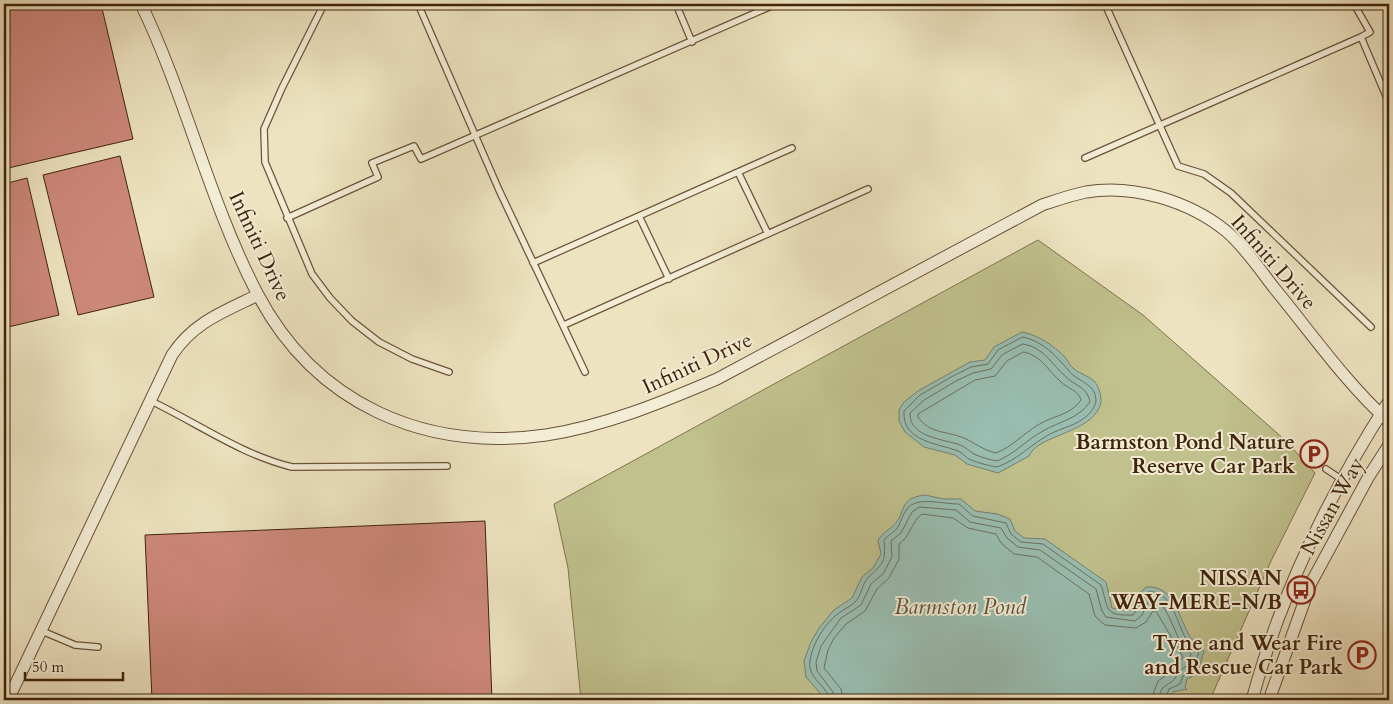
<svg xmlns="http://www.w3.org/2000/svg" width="1393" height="704" viewBox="0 0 1393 704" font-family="Cardo,serif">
  <rect width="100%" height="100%" fill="#ede3c0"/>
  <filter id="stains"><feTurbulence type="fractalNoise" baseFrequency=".004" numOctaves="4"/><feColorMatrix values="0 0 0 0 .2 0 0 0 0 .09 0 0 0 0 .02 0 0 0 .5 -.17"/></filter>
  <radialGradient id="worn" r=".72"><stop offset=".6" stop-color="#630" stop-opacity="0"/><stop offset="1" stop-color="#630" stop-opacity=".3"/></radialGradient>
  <path fill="#c0c18d" stroke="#80724c" d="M 1038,240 L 1143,315 L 1285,440 L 1315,473 L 1271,561 L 1210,700 L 581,700 L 568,568 L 554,504 Z"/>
  <path fill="#99beb2" stroke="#75806f" d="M 1022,332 C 1038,335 1053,345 1065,357 C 1068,361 1070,366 1074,369 C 1080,374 1089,376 1094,381 C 1099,386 1103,400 1100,406 C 1089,434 1037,435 1029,456 L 998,473 L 967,464 L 955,455 L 924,447 L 905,432 L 899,421 L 899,410 L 904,402 L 918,391 L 970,362 L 985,360 L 994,347 Z
    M 925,495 L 943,499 L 961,499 L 975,511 L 997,514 L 1010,519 L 1015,531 L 1024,538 L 1045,539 L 1106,582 L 1112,608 L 1132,610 L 1137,596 L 1146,587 C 1176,585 1178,619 1191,638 C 1195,644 1201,645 1204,652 C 1199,663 1200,675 1187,679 L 1185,687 L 1187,689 L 1173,692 L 1169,700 L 826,700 L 806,677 L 804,661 L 811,642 L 819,628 L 834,610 L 852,598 L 862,577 L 873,568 L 881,554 L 878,540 C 883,533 887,531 893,526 C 907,512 898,498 925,495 Z"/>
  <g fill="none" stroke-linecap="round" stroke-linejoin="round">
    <path stroke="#6c705e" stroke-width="1" d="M 1023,337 C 1043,341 1056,356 1069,371 C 1078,382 1095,383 1096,400 C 1096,407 1089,415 1083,419 C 1072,427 1057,429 1045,437 C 1028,447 1017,460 997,467 C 989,466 979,463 971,460 C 966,458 963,453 958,451 C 938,443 902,442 904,411 L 920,395 L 953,376 L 971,367 L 988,364 L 998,350 Z
      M 1023,344 C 1044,347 1052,365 1066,377 C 1076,386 1088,388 1090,402 C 1078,419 1060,421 1043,431 C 1026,440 1015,454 997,461 C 990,460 980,457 974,454 C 969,451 966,447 960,445 C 945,439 909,438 910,413 L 924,400 L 956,381 L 973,373 L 991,369 L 1002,355 Z
      M 1024,352 C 1041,355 1049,372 1061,382 C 1067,388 1079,391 1081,400 C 1071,415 1052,416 1038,425 C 1023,434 1012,447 996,453 C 983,450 975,443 964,438 C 947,431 930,434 918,417 L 918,414 L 975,380 L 995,376 L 1007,361 Z
      M 829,700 C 828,685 807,679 810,661 C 812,644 825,623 839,613 C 844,609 850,607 855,602 C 861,596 862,585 867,579 C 883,562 886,564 884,540 C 888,535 895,532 898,527 C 901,521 903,514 907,509 C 916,496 943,504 959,504 L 973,516 L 1006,523 L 1011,534 L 1021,542 L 1043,544 L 1101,585 C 1109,609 1103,616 1133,615 L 1148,592 C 1171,588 1178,626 1187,641 C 1190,645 1196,648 1199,652 C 1194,665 1196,668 1183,676 L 1180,684 L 1169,689 L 1165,700
      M 836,700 L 833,692 L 817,671 L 816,662 L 821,646 L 841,618 L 861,605 L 871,584 L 883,574 L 892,557 L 891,541 L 901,533 L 912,512 L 919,507 L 956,510 L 970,522 L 1001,528 L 1007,538 L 1018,547 L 1040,550 L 1096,589 L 1102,611 L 1106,617 L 1135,621 L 1142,615 L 1150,598 C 1167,599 1174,634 1183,646 C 1185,649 1189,651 1191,654 L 1187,666 C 1180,669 1180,672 1175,678 C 1169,687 1160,683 1159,700
      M 843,700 L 841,689 L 824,668 L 828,650 L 834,638 L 846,624 L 865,611 L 877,589 L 889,578 L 899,559 L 899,544 C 910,537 912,521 922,514 L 953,518 L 968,528 L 996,534 L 1001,543 L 1014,554 L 1037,557 L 1089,594 L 1095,616 L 1105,625 L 1136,628 L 1146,622 L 1153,611 L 1156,611 L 1183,657 L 1168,674 L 1158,681 L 1151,700"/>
  </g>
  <path fill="#cd887c" stroke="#40230b" d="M 28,4 L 101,4 L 133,139 L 4,169 L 4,9 Z
    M 120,156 L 154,297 L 78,315 L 43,175 Z
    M 27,178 L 59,315 L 4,328 L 4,184 Z
    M 485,521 L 492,700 L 152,700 L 145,535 Z"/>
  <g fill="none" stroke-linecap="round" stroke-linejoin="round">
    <g stroke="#6b5338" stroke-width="8">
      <path id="service" d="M 324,4 L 282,88 L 264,129 L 265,162 L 312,274 L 330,298 L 352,321 L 379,342 L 412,359 L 449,372
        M 418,4 L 499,190 L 585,372
        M 676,4 L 692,42
        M 1105,4 L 1178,166 L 1204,174 L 1231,193 L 1371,327
        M 1354,4 L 1370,32 L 1361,37
        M 1085,158 L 1361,37 L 1389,103
        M 738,172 L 768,234
        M 639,216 L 669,279
        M 287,218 L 378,177 L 372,163 L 414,146 L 421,159 L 776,4
        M 533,263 L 792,148
        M 564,325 L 868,189
        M 151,401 C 197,423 242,455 292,467 L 447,466
        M 1326,469 L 1341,479
        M 42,631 L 75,645 L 98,647"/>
    </g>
    <g stroke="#6b5338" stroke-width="13">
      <path id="minor" d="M 141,4 C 186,97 209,201 257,293 C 315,404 424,452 546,435 C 605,426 663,402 717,379 L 1042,205 C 1057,200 1071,195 1086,192 C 1133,184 1189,201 1226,231 C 1245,247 1260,270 1275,289 C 1312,334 1346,383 1389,422
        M 8,700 L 172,355 C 194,322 223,312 258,295
        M 1252,700 C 1281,593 1329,494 1389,401
        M 1269,700 L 1311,583 L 1369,476 L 1389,445"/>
    </g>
    <use href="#service" stroke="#f3edd6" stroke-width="5.5"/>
    <use href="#minor" stroke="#f3edd6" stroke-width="11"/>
  </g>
  <defs>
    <g id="parking-ring" transform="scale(1.4375)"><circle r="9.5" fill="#f3edd6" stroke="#8f2418" stroke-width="1.5"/><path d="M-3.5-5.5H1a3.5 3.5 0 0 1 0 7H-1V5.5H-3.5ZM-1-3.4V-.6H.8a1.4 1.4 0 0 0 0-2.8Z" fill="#8f2418"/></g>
    <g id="bus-ring" transform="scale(1.4375)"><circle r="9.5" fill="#f3edd6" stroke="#8f2418" stroke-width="1.5"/><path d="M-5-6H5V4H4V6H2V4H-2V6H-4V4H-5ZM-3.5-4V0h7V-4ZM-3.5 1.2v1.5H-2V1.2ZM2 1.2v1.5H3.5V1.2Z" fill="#8f2418"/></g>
  </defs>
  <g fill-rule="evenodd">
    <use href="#parking-ring" x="1314" y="454"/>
    <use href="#bus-ring" x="1301" y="590"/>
    <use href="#parking-ring" x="1362" y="655"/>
  </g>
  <g text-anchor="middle" stroke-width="4" stroke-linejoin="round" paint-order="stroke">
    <g font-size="21" fill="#40230b" stroke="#f3edd6">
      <text transform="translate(260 246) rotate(65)" y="7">Infiniti Drive</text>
      <text transform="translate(1274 262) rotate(49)" y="7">Infiniti Drive</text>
      <text transform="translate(697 363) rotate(-25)" y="7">Infiniti Drive</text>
      <text transform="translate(1332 506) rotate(-61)" y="7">Nissan Way</text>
    </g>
    <g font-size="21" font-weight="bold" fill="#40230b" stroke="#f3edd6" text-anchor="end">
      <text x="1295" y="449">Barmston Pond Nature<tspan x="1295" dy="24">Reserve Car Park</tspan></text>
      <text x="1282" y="585">NISSAN<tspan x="1282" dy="24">WAY-MERE-N/B</tspan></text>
      <text x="1343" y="650">Tyne and Wear Fire<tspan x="1343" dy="24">and Rescue Car Park</tspan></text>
    </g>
    <g font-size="22" font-style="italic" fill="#5b523d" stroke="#f3edd6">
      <text x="960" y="614">Barmston Pond</text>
    </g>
  </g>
  <rect width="1393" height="704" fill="none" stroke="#ede3c0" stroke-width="20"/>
  <rect x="5" y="5" width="1383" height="694" fill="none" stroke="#40230b" stroke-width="2.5"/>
  <rect x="10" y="10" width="1373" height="684" fill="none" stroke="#40230b"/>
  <path d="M25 672v8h98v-8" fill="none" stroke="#40230b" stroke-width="2.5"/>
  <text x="32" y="672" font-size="15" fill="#40230b" stroke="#f3edd6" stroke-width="4" paint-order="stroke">50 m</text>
  <rect width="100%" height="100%" filter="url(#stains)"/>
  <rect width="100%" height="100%" fill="url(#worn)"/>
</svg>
